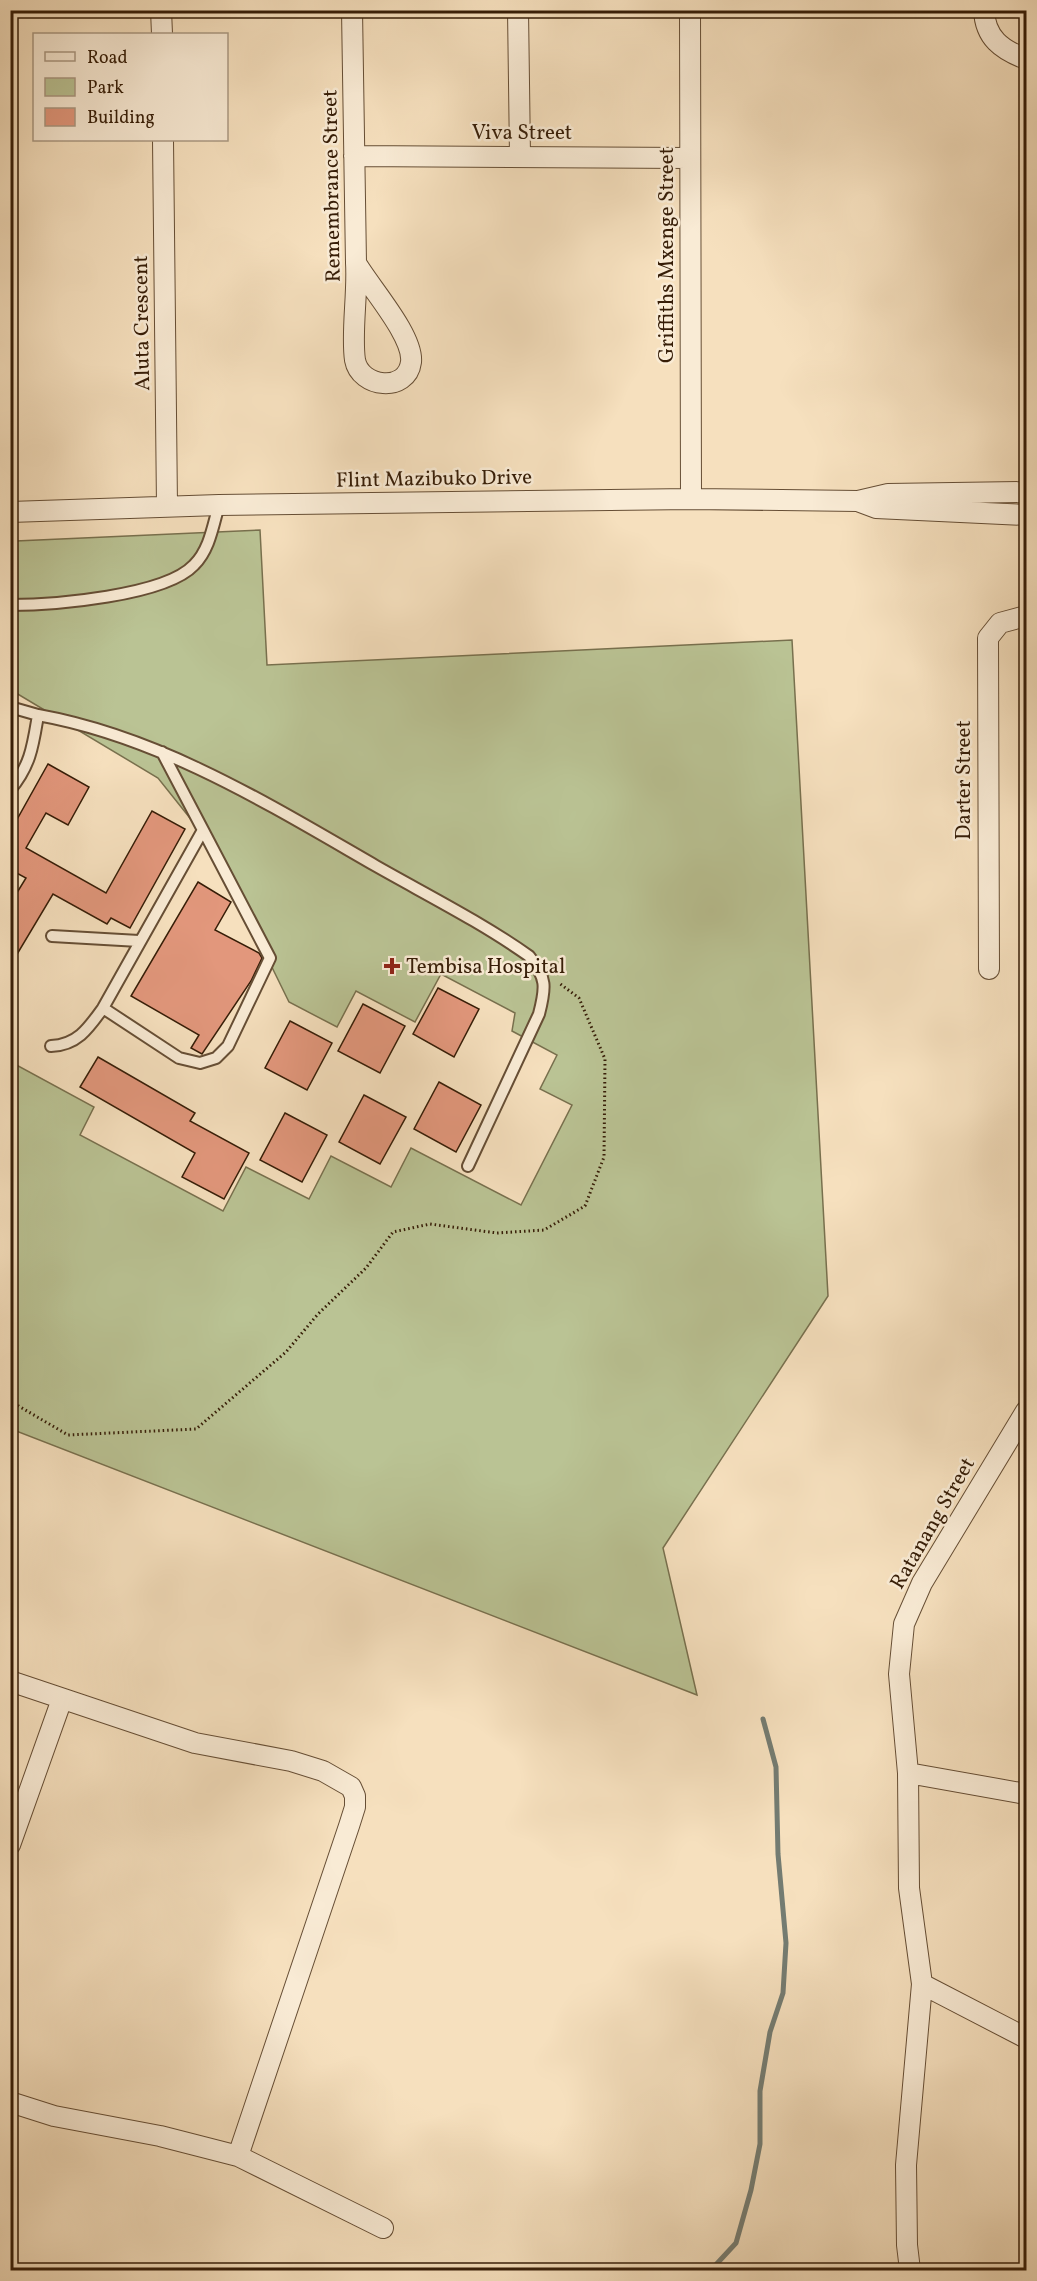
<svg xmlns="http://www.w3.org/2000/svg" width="1037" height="2281" viewBox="0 0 1037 2281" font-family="Vollkorn,serif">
  <rect width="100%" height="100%" fill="#f6e0be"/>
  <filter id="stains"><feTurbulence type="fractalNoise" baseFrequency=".00333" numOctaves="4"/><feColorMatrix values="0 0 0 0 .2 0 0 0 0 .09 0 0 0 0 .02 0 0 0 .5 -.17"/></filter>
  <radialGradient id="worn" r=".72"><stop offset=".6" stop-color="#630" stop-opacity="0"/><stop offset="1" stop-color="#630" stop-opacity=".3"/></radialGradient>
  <path fill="#bac394" stroke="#78704e" stroke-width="1.5" d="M 260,530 L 267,665 L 792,640 L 828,1296 L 663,1548 L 697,1695 L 11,1429 L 11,1062 L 94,1107 L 80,1135 L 223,1211 L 246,1167 L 309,1199 L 331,1156 L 391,1187 L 411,1148 L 521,1205 L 572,1105 L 540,1089 L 557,1055 L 512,1031 L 515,1013 L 441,974 L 415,1022 L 356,991 L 337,1027 L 289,1002 L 213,847 L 158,778 L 11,690 L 10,548 L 16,541 Z"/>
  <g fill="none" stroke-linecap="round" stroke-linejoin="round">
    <path stroke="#747c72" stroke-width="5" d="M 711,2270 L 736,2243 L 751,2190 L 760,2144 L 760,2091 L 770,2032 L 783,1993 L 786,1943 L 778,1854 L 776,1767 L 763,1719"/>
  </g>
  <path fill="#e2977c" stroke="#361d07" stroke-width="1.5" d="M 48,764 L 89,787 L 68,825 L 46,813 L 26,848 L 106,893 L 152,811 L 185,829 L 130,928 L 111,918 L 107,924 L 53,894 L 10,966 L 10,904 L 26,878 L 13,871 L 10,876 L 10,832 Z
    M 198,882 L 231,902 L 215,930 L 259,953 L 262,958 L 251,981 L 202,1054 L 191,1048 L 199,1035 L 131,996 Z
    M 438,988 L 479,1009 L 454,1057 L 413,1034 Z
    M 363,1004 L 405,1026 L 380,1073 L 338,1051 Z
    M 290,1021 L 332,1043 L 307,1090 L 265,1068 Z
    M 98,1057 L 195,1113 L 190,1121 L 249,1153 L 224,1199 L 182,1177 L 195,1153 L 80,1087 Z
    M 439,1082 L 481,1105 L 456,1152 L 414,1129 Z
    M 364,1095 L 406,1117 L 380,1164 L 339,1142 Z
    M 285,1113 L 327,1135 L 302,1182 L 260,1160 Z"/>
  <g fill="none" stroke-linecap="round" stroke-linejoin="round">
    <g stroke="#664e35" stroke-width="14">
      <path id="service" d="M 10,605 C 53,605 165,596 194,565 C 210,549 213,525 219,505
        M 10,707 L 38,715 C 33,745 31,765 10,790
        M 38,715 C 161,737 270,805 376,866 C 427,895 481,922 529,956 C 547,978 546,987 539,1014 L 468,1166
        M 52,936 L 139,941
        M 103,1008 L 179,1058 L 200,1063 L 216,1058 L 228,1046 L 270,958 L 203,830
        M 51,1046 C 77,1045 88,1029 103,1008 L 203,830 L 162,752"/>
    </g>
    <g stroke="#664e35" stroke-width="22">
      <path id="minor" d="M 161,10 L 162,34
        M 352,10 L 356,263 C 358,293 351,333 355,360 C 360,388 407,393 411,362 C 414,336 369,286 356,263
        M 518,10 L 520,156
        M 690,10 L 691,499
        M 984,10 C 985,38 1002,50 1026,59
        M 163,140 L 167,506
        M 354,156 L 689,158
        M 860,502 L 876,508 L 1026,515
        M 10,512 L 219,505 L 691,499 L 858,501 L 888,494 L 1026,492
        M 989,969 L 988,638 L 1000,623 L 1026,616
        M 10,1681 L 195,1743 L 291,1761 L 323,1771 L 351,1787 L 355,1796 L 355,1807 L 349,1826 L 238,2156
        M 908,1773 L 1026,1794
        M 10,1845 L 62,1699
        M 922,1984 L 1026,2038
        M 10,2102 L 54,2116 L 160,2136 L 238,2156 L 383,2228
        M 910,2270 L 907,2245 L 906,2165 L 922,1984 L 909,1888 L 908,1773 L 899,1674 L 904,1624 L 922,1583 L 1026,1411"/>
    </g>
    <path stroke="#361d07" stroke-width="3" stroke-dasharray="1.5 3" stroke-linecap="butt" d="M 10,1401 L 68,1435 L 196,1429 L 286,1352 L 318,1314 L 366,1268 L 393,1232 L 430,1224 L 497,1233 L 544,1230 L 585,1206 L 604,1157 L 605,1059 L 579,998 L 559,983"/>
    <use href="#service" stroke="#f9ebd5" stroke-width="10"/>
    <use href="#minor" stroke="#f9ebd5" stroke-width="20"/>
  </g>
  <path fill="#8f2418" stroke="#f9ebd5" stroke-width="2" d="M389 957h6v6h6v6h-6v6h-6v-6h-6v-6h6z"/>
  <g text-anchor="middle" stroke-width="5" stroke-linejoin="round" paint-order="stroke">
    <g font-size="21" fill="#361d07" stroke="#f9ebd5">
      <text x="522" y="139">Viva Street</text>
      <text transform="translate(331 186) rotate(-91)" y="7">Remembrance Street</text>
      <text transform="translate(666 255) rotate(-90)" y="7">Griffiths Mxenge Street</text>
      <text transform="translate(141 323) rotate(-91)" y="7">Aluta Crescent</text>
      <text transform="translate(434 478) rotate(-1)" y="7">Flint Mazibuko Drive</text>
      <text transform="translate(963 780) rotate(-90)" y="7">Darter Street</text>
      <text transform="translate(932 1523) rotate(-60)" y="7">Ratanang Street</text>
    </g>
    <g font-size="21" fill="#361d07" stroke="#f9ebd5" text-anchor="start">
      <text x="406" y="973">Tembisa Hospital</text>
    </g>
  </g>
  <rect width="1037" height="2281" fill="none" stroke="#f6e0be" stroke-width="36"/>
  <rect x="12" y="12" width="1013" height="2257" fill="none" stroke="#361d07" stroke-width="3"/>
  <rect x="18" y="18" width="1001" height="2245" fill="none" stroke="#361d07" stroke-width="1.5"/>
  <rect x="33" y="33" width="195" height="108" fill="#f9ebd5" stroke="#ab9983" stroke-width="1.5"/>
  <rect x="45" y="52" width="30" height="9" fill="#f9ebd5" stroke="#ab9983" stroke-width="1.5"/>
  <text x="87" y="63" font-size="18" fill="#361d07">Road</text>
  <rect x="45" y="78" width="30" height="18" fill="#bac394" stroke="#ab9983" stroke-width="1.5"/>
  <text x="87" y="93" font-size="18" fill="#361d07">Park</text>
  <rect x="45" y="108" width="30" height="18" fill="#e2977c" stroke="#ab9983" stroke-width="1.5"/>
  <text x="87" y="123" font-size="18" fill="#361d07">Building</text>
  <rect width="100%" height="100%" filter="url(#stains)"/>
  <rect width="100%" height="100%" fill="url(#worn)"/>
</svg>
